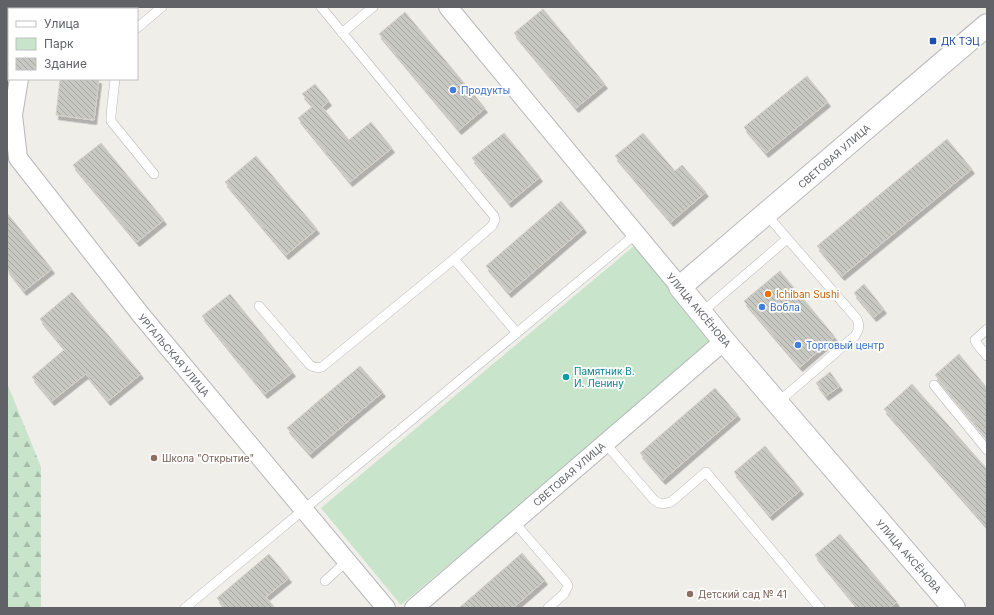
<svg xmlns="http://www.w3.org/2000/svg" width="994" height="615" viewBox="0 0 994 615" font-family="Inter,sans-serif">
  <defs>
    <pattern id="forest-firs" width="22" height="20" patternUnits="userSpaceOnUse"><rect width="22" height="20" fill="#c8e4ca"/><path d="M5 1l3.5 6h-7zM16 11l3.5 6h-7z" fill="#a6bca8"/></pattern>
    <pattern id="building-back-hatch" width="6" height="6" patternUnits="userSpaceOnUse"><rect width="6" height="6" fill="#c8c8c3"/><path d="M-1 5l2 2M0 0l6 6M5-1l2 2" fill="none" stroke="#a6a6a2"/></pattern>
    <filter id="shadow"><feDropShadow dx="2.5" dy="4.5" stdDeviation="0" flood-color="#0004"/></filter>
  </defs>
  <rect width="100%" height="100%" fill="#f0eee9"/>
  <path fill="url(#forest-firs)" d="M 7,383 L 41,467 L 41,608 L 7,608 Z"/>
  <path fill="#c8e4ca" d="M 634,246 L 712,341 L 401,605 L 321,508 Z"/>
  <path fill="url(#building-back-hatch)" stroke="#d4d1c7" filter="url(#shadow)" d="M 88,7 L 132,7 L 130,9 L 89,9 Z
    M 543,9 L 605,84 L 576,108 L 514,33 Z
    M 405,12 L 485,108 L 459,130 L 379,34 Z
    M 807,76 L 828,102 L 766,153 L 744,127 Z
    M 60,79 L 99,79 L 94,120 L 56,115 Z
    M 315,84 L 329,101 L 322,107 L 349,140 L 371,122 L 392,148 L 350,182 L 298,118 L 313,106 L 302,94 Z
    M 504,133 L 540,177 L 509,203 L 472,158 Z
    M 643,133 L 675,171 L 682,165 L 706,192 L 671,222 L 615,156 Z
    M 947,139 L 972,169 L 842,276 L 817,246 Z
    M 101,143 L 164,220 L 137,242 L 73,165 Z
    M 256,156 L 317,229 L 286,255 L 225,182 Z
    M 561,201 L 584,228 L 509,293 L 486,266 Z
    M 7,213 L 52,269 L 24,291 L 7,269 Z
    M 780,271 L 835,337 L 800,367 L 744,301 Z
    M 864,284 L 884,309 L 874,317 L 854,293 Z
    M 72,292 L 141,374 L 108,401 L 86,374 L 52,401 L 32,377 L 65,349 L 40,319 Z
    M 230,294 L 293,372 L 265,394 L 202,316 Z
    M 959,354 L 987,388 L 987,438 L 935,375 Z
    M 360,366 L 383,392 L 346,423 L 323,397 Z
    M 830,372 L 840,386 L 826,396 L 816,383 Z
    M 912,384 L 987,469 L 987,527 L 884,409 Z
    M 715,388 L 738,415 L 663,480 L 640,453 Z
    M 323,397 L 346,423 L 310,454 L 287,428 Z
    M 765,446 L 801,490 L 770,516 L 734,472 Z
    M 840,534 L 897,602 L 889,608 L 858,608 L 815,555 Z
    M 522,553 L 545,580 L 513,608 L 459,608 Z
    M 269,554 L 289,578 L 266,597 L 275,608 L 225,608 L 217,598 Z"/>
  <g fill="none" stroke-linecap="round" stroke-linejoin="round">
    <g stroke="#b5b7bb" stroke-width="10">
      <path id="lane" d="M 321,7 L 494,216 L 495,220 L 492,226 L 454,259 L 517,333
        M 7,9 L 16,7
        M 137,28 L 162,7
        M 342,33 L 373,7
        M 115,79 L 111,115 L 111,121 L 154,174
        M 766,214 L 857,319 C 860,326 859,330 855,336 L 777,403
        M 259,306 L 310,365 C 314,368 317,368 322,367 L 454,259
        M 701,313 L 787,239
        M 987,329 L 975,340 L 977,344 L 987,356
        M 934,385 L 987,450
        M 605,443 L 654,500 C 661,505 664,504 671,502 L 706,472 L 820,608
        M 514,522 L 566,582 L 568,586 L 564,594 L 548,608
        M 325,581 L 347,561
        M 185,608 L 636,234"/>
    </g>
    <g stroke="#b5b7bb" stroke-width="20">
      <path id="street" d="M 448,7 L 680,287
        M 31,9 L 31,7
        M 19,79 L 13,115 L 18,158 L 141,315 L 386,608
        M 414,608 L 724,341"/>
    </g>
    <g stroke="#b7b9be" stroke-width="24">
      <path id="secondary" d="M 954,608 L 724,341 L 680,287 L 987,25"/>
    </g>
    <use href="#lane" stroke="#fff" stroke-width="9"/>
    <use href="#street" stroke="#fff" stroke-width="18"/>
    <use href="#secondary" stroke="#fff" stroke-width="22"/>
  </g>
  <rect fill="#1a4fb4" stroke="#fff" stroke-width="1.5" x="929" y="37" width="8" height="8" rx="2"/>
  <g fill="#3f7fe0" stroke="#fff" stroke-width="1.5">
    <circle cx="453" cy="90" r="4"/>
    <circle cx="762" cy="307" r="4"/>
    <circle cx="798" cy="345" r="4"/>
  </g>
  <circle fill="#e8710a" stroke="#fff" stroke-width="1.5" cx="768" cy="294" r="4"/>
  <circle fill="#0f9aa8" stroke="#fff" stroke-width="1.5" cx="566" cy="377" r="4"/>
  <g fill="#8d6e63" stroke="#fff" stroke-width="1.5">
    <circle cx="154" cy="458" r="4"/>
    <circle cx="690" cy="594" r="4"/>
  </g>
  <g text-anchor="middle" stroke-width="3.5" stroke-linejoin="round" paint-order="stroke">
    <g font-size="10" fill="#164399" stroke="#fff" text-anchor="start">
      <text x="941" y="45">ДК ТЭЦ</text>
    </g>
    <g font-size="10" fill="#366cbe" stroke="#fff" text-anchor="start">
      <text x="461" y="94">Продукты</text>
      <text x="770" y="311">Вобла</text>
      <text x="806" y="349">Торговый центр</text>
    </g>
    <g font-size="10" fill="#606267" stroke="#fff">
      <text transform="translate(834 156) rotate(-41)" y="4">СВЕТОВАЯ УЛИЦА</text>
      <text transform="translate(699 310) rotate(50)" y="4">УЛИЦА АКСЁНОВА</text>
      <text transform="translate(174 355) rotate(50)" y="4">УРГАЛЬСКАЯ УЛИЦА</text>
      <text transform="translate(569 474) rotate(-41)" y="4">СВЕТОВАЯ УЛИЦА</text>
      <text transform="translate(909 556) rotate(49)" y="4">УЛИЦА АКСЁНОВА</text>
    </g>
    <g font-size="10" fill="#c56008" stroke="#fff" text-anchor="start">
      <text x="776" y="298">Ichiban Sushi</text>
    </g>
    <g font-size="10" fill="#0d838f" stroke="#fff" text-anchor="start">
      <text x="574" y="375">Памятник В.<tspan x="574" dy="12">И. Ленину</tspan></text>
    </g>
    <g font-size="10" fill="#785e54" stroke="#fff" text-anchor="start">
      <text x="162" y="462">Школа "Открытие"</text>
      <text x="698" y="598">Детский сад № 41</text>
    </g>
  </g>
  <rect width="994" height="615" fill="none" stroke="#606267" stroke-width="16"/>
  <rect x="8" y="8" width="130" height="72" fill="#ffffff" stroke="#bfc0c2"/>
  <rect x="16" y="21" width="20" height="6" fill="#ffffff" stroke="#bfc0c2"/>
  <text x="44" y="28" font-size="12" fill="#606267">Улица</text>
  <rect x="16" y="38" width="20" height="12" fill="#c8e4ca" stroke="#bfc0c2"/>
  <text x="44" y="48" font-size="12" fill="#606267">Парк</text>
  <rect x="16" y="58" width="20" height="12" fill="url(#building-back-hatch)" stroke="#bfc0c2"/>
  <text x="44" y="68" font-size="12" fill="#606267">Здание</text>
</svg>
